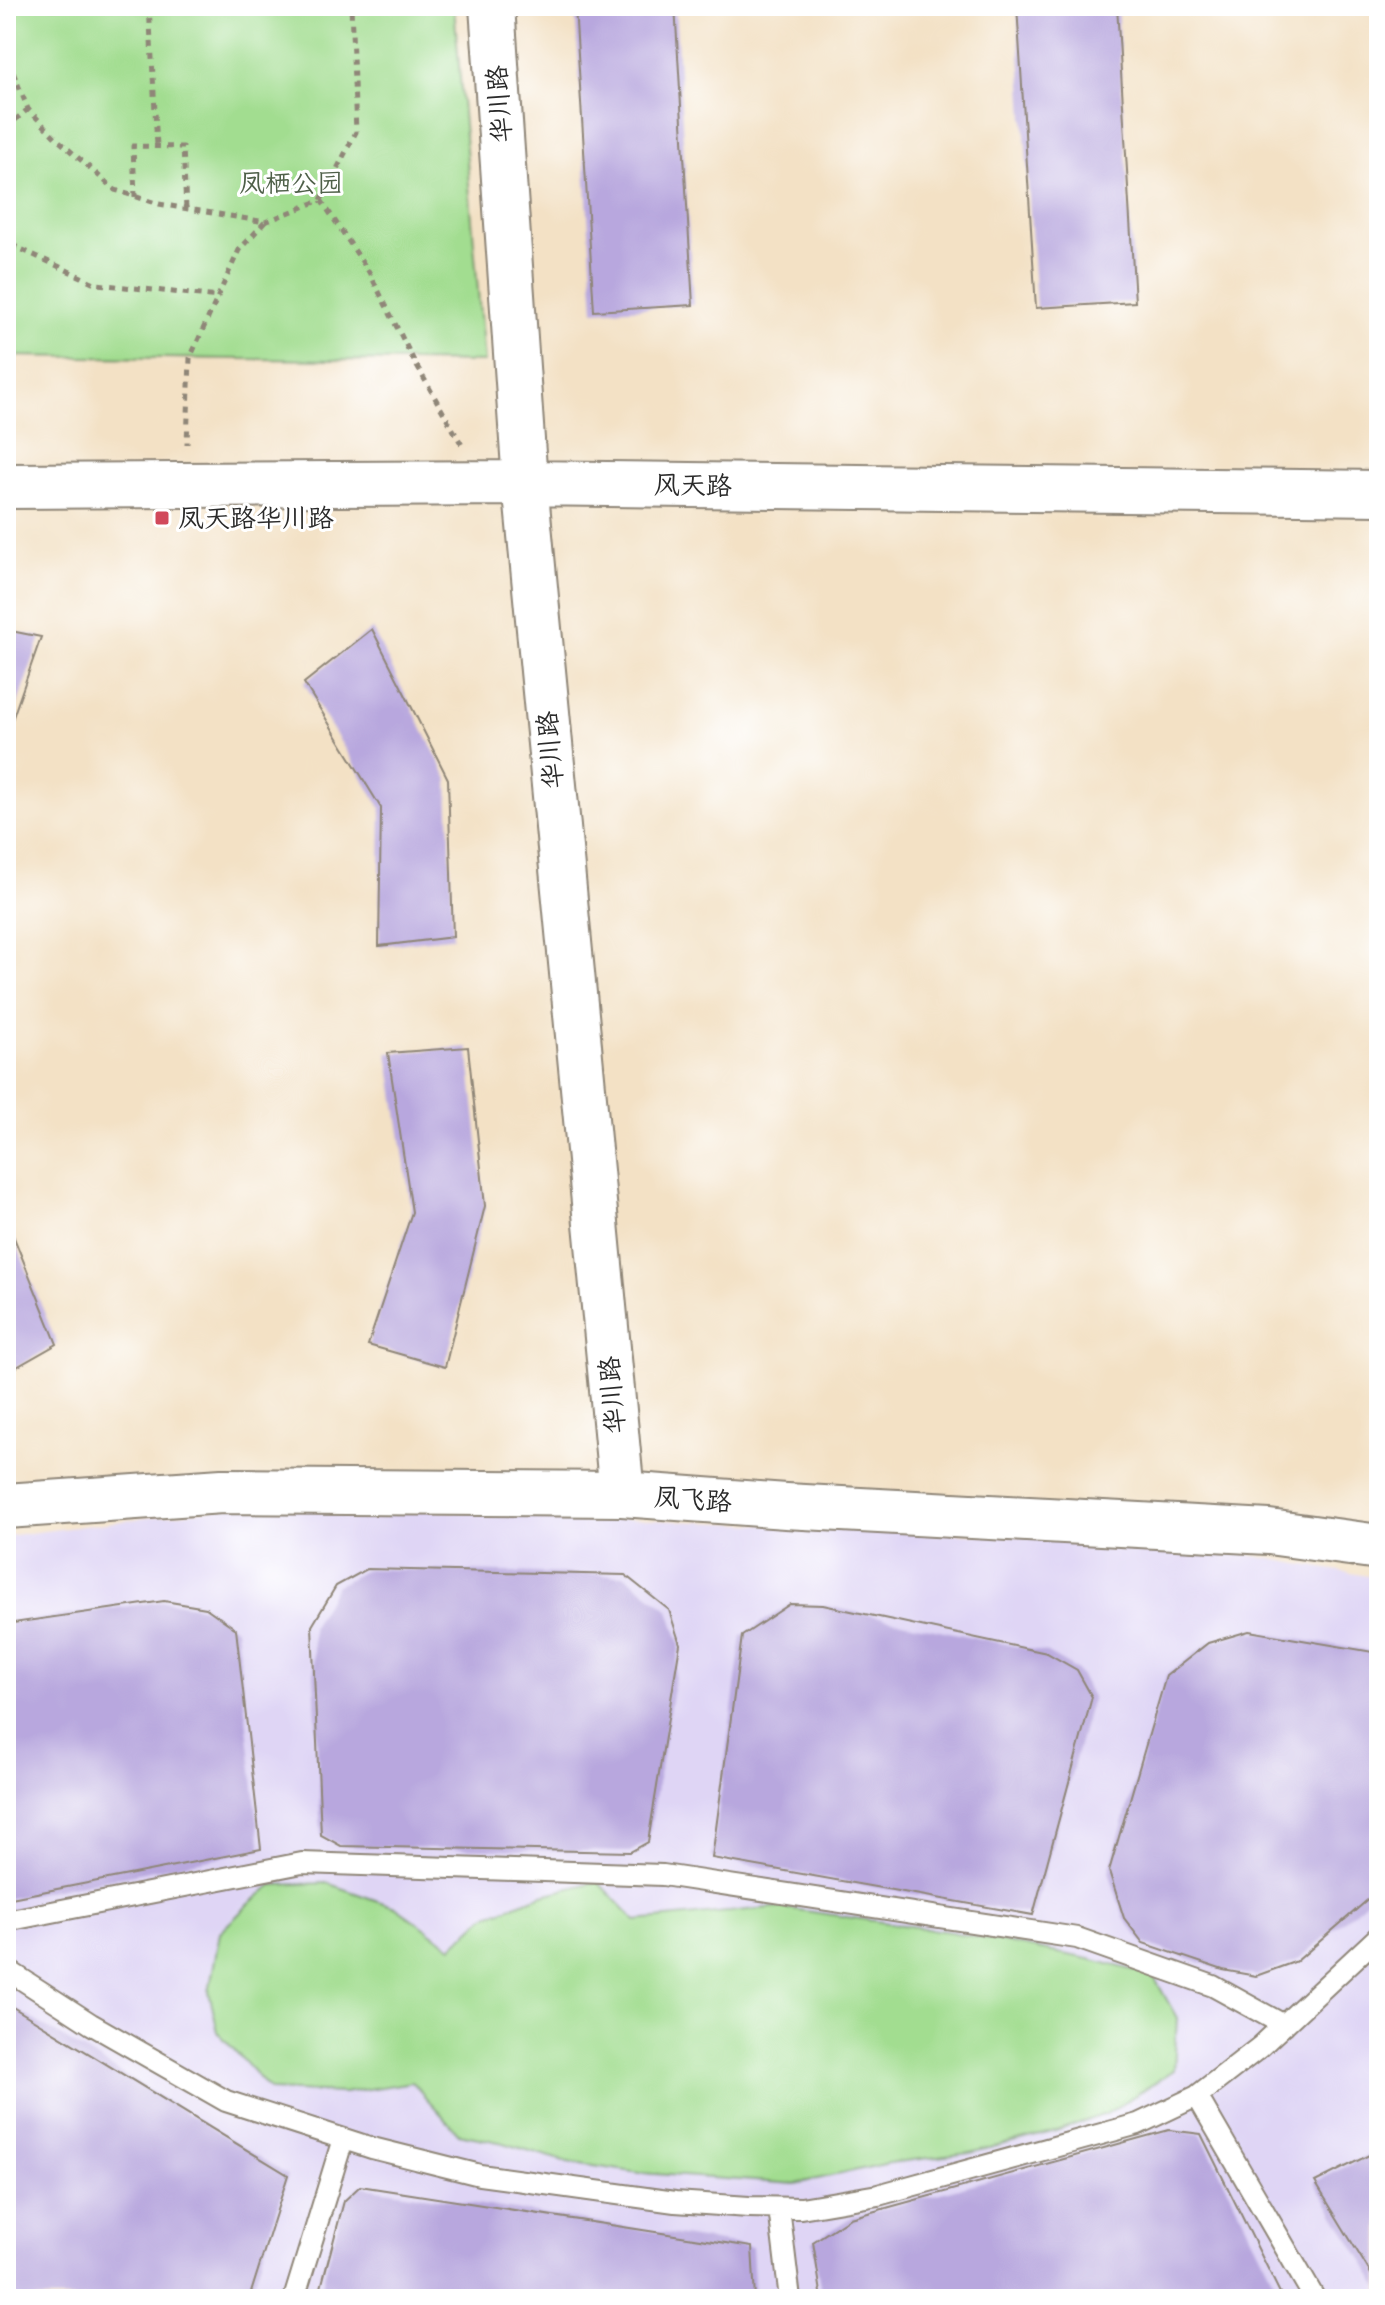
<svg xmlns="http://www.w3.org/2000/svg" width="1385" height="2305" viewBox="0 0 1385 2305" font-family="'Gochi Hand','LXGW WenKai TC',sans-serif">
  <rect width="100%" height="100%" fill="#fff"/>
  <filter id="ink" filterUnits="userSpaceOnUse"><feTurbulence type="fractalNoise" baseFrequency=".0125" numOctaves="2"/><feDisplacementMap in="SourceGraphic" scale="16" xChannelSelector="R" yChannelSelector="G"/><feConvolveMatrix kernelMatrix="1 2 1 2 8 2 1 2 1" color-interpolation-filters="sRGB"/></filter>
  <filter id="wash" filterUnits="userSpaceOnUse"><feTurbulence type="fractalNoise" baseFrequency=".006" numOctaves="4" result="noise"/><feDisplacementMap in="SourceGraphic" scale="32" xChannelSelector="R" yChannelSelector="G"/><feGaussianBlur stdDeviation="1.8" result="paint"/><feColorMatrix in="noise" values="0 0 0 0 0 0 0 0 0 0 0 0 0 0 0 0 0 1.4 0 .05"/><feComposite in="paint" operator="in"/></filter>
  <g filter="url(#wash)">
    <rect width="100%" height="100%" fill="#f3e1c5"/>
    <path fill="#dfd5f5" d="M 262,1503 L 1180,1543 L 1379,1578 L 1379,2299 L 6,2299 L 6,1536 Z"/>
    <path fill="#a2dd90" stroke="#66845e" stroke-width="2" d="M 6,6 L 454,6 L 484,362 L 6,356 Z
      M 598,1881 L 636,1921 L 778,1907 L 951,1932 L 1089,1959 L 1153,1975 L 1177,2018 L 1174,2070 L 1106,2114 L 1056,2131 L 970,2153 L 889,2163 L 795,2184 L 640,2173 L 567,2162 L 504,2143 L 459,2134 L 412,2082 L 344,2093 L 270,2090 L 218,2032 L 209,1992 L 220,1932 L 247,1906 L 272,1885 L 327,1883 L 395,1907 L 452,1947 L 485,1916 L 543,1895 Z"/>
    <g id="blocks">
      <path fill="#b8a7de" d="M 575,6 L 675,6 L 693,305 L 594,311 Z
        M 1017,6 L 1117,6 L 1135,302 L 1036,308 Z
        M 372,629 L 448,779 L 453,937 L 379,946 L 381,808 L 304,683 Z
        M 6,630 L 41,637 L 6,737 Z
        M 468,1047 L 485,1206 L 445,1367 L 368,1345 L 412,1212 L 388,1053 Z
        M 6,1218 L 57,1344 L 6,1373 Z
        M 367,1569 L 625,1575 L 669,1610 L 680,1644 L 648,1842 L 630,1852 L 341,1846 L 321,1835 L 312,1626 L 336,1586 Z
        M 164,1601 L 206,1608 L 236,1629 L 261,1849 L 6,1899 L 6,1624 Z
        M 790,1604 L 823,1605 L 1047,1653 L 1077,1670 L 1092,1697 L 1033,1915 L 712,1858 L 742,1636 Z
        M 1249,1631 L 1379,1653 L 1379,1890 L 1297,1961 L 1256,1976 L 1223,1970 L 1143,1943 L 1124,1918 L 1109,1871 L 1166,1676 L 1208,1643 Z
        M 6,2003 L 288,2175 L 249,2299 L 6,2299 Z
        M 1169,2130 L 1201,2134 L 1283,2299 L 822,2299 L 813,2242 L 850,2218 Z
        M 1379,2150 L 1379,2287 L 1315,2182 Z
        M 360,2186 L 752,2247 L 755,2299 L 318,2299 L 344,2201 Z"/>
    </g>
  </g>
  <g filter="url(#ink)">
    <use href="#blocks" fill-opacity="0" stroke="#8f8678" stroke-width="2"/>
    <g fill="none" stroke-linecap="round" stroke-linejoin="round">
      <g stroke="#8f8678" stroke-width="24">
        <path id="lane" d="M 6,1921 L 302,1863 L 663,1875 L 1077,1938 L 1213,1986 L 1284,2025
          M 6,1969 L 91,2024 L 226,2101 L 372,2148 L 480,2175 L 675,2202 L 749,2207 L 801,2208 L 878,2195 L 1138,2124 L 1197,2096 L 1260,2047 L 1379,1936
          M 1197,2096 L 1315,2299
          M 779,2208 L 790,2299
          M 294,2299 L 343,2139"/>
      </g>
      <g stroke="#8f8678" stroke-width="48">
        <path id="secondary" d="M 492,6 L 525,483 L 622,1494
          M 6,486 L 525,483 L 1379,493
          M 6,1506 L 222,1491 L 622,1494 L 786,1506 L 1269,1532 L 1379,1547"/>
      </g>
      <path stroke="#8f8678" stroke-width="5" stroke-dasharray="6 6" stroke-linecap="butt" d="M 149,6 L 157,146
        M 6,14 L 8,60 L 28,109 L 57,139 L 115,190 L 159,204 L 265,222 L 239,250 L 190,358 L 187,444
        M 6,128 L 28,109
        M 6,185 L 12,245 L 97,284 L 219,297
        M 135,197 L 133,146 L 183,147 L 186,209
        M 321,200 L 369,272 L 414,361 L 462,445
        M 265,222 L 321,200 L 356,132 L 351,6"/>
      <use href="#lane" stroke="#fff" stroke-width="20"/>
      <use href="#secondary" stroke="#fff" stroke-width="44"/>
    </g>
  </g>
  <rect fill="#d1495b" stroke="#fff" stroke-width="3" x="154" y="510" width="16" height="16" rx="4"/>
  <g text-anchor="middle" stroke-width="6" stroke-linejoin="round" paint-order="stroke">
    <g font-size="26" fill="#2b2b2b" stroke="#fff">
      <text transform="translate(499 104) rotate(-94)" y="9">华川路</text>
      <text transform="translate(693 485) rotate(1)" y="9">风天路</text>
      <text transform="translate(550 750) rotate(-95)" y="9">华川路</text>
      <text transform="translate(612 1395) rotate(-95)" y="9">华川路</text>
      <text transform="translate(693 1499) rotate(4)" y="9">凤飞路</text>
    </g>
    <g font-size="26" fill="#4f6049" stroke="#fff">
      <text x="291" y="192">凤栖公园</text>
    </g>
    <g font-size="26" fill="#2b2b2b" stroke="#fff" text-anchor="start">
      <text x="178" y="527">凤天路华川路</text>
    </g>
  </g>
  <rect width="1385" height="2305" fill="none" stroke="#fff" stroke-width="32"/>
</svg>
